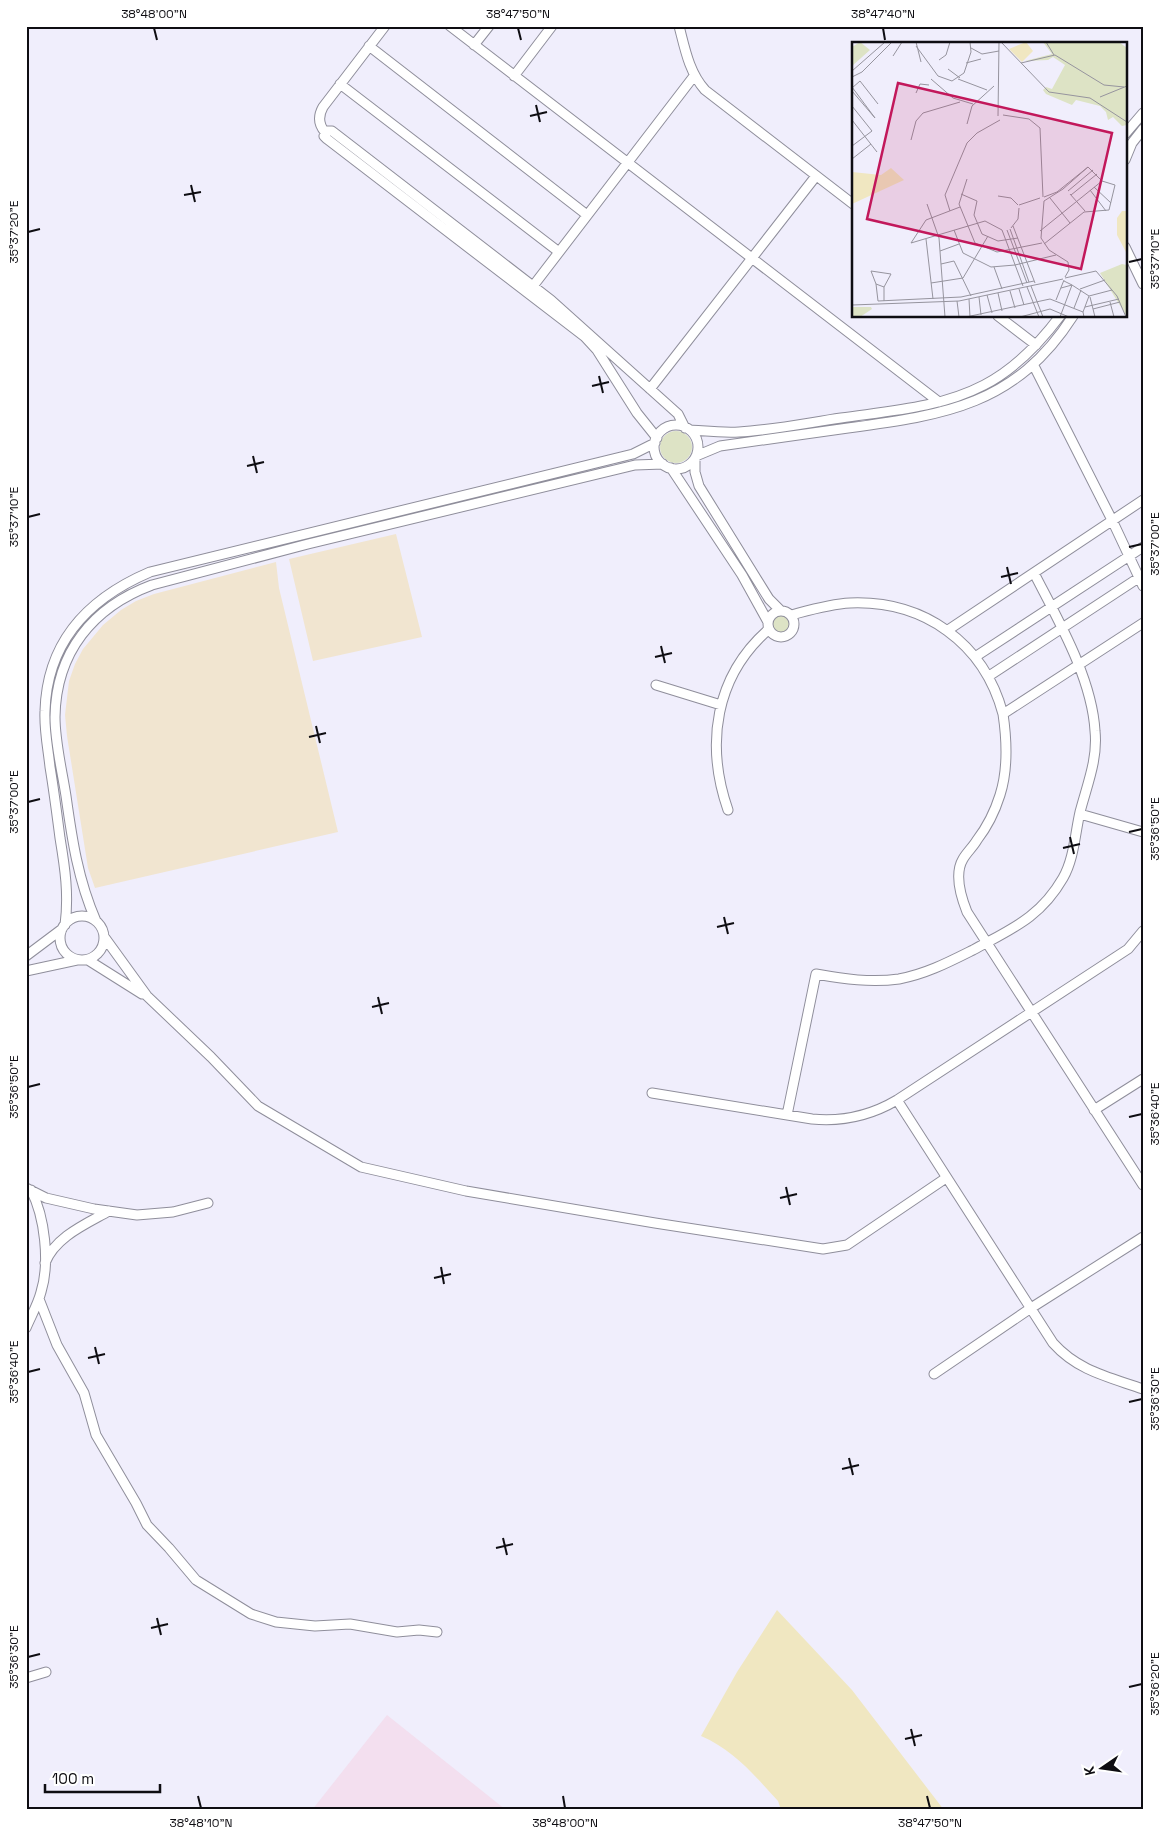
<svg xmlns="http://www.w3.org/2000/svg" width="1169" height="1836" viewBox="0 0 1169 1836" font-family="'Space Grotesk',sans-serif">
  <rect width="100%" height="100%" fill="#f0eefc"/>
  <path fill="#f3dfef" d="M 387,1715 L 481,1790 L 506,1810 L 312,1810 Z"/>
  <path fill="#f1e5d0" d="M 396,534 L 422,637 L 313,661 L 289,559 Z
    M 276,562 L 279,588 L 338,832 L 95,888 L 88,868 L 67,736 L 65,715 L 69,681 L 75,664 L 83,649 L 103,625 L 121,610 L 136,601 L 154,594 Z"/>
  <path fill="#dde3c5" d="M660 447a16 16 0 1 1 32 0a16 16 0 1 1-32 0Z
    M772 624a9 9 0 1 1 18 0a9 9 0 1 1-18 0Z"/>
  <path fill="#f0e7c1" d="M 777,1610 L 852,1690 L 944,1810 L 781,1810 L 778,1801 C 755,1776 734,1750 701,1736 L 737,1672 Z"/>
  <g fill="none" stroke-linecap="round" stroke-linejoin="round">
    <g stroke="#8f8e9b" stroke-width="11">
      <path id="street" d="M 450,26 L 939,402
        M 679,26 C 685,49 689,72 705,90 L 853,204
        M 474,45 L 489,26
        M 369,46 L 587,215
        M 514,76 L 552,26
        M 340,84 L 559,252
        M 325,132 C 318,124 318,116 323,107 L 385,26
        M 1125,134 L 1143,113
        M 1125,160 L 1132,143 L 1143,129
        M 1125,247 L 1143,284
        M 530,290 L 694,76
        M 998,316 L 1036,345
        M 1033,364 L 1112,520 L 1143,586
        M 650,389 L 816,176
        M654 447a22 22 0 1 1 44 0a22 22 0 1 1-44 0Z
        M 690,430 C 706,431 722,433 739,432 C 773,430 807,423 841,418 C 889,411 940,408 984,385 C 1015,369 1039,344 1060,316
        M 657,438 L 637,413 L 597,350 L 585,337 L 327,139 L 324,136 L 326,131 L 332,131 L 551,300 L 678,414 L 685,428
        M 696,456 L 720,446 C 763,440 805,434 848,428 C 945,415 1016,405 1073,316
        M 695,459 L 695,472 L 699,486 L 769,599 L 781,611
        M 671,468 L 742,575 L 768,622
        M768 624a13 13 0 1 1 26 0a13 13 0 1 1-26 0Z
        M 791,615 C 810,610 830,604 850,603 C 924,600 984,643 1003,714
        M 1143,623 L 1003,714 C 1007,741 1008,770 1000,795 C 995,811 987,827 977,840 C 973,847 967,852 963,859 C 954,874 961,897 967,912 L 1143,1185
        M 948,630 L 1143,500
        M 975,657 L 1143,547
        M 989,676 L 1143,575
        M 656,685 L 721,705
        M 728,810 C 705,744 715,676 769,629
        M 1080,814 L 1143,832
        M60 938a22 22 0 1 1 44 0a22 22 0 1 1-44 0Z
        M 96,921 C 78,880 72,839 66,796 C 62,770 55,743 55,717 C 56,652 93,607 152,585 L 308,544 L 635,465 L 663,464
        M 65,925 C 69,895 65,868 60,838 C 57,815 54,791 50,767 C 48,748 44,730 45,711 C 47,641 89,598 150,572 L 633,454 L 655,443
        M 105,938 L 147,996 L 211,1057 L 258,1106 L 361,1167 L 466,1191 L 655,1223 L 823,1249 L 847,1245 L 946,1178
        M 26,956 L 62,929
        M 88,960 L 142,994
        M 26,971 L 77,960
        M 652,1093 L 812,1119 C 843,1122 870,1116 897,1100 L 1128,949 L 1143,931
        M 897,1100 L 1053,1343 C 1078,1371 1109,1377 1143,1389
        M 1094,1110 L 1143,1079
        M 787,1115 L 816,974 C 844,979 871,983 899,979 C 926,974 949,962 973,950 C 1011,929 1040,918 1063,878 C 1074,859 1075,834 1080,812 C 1087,785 1098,759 1095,731 C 1092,678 1058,620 1034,573
        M 26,1188 L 46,1198 L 94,1209 L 137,1215 L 173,1212 L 208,1203
        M 45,1263 C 55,1237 86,1224 109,1211
        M 39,1299 L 57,1345 L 84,1393 L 96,1435 L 136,1503 L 147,1525 L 169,1548 L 196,1580 L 251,1614 L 276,1622 L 315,1626 L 350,1624 L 397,1632 L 419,1630 L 437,1632
        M 26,1328 C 31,1316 38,1304 41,1292 C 50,1263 45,1217 31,1190
        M 934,1374 L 1031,1308 L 1143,1237
        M 26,1678 L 46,1672"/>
    </g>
    <use href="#street" stroke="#fff" stroke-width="9"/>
  </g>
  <path fill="none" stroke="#0e0d12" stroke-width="2" d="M 154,28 L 157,40M 518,28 L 521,40M 883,28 L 885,40M 536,105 L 540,122M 530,116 L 547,112M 191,185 L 195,202M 184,195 L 201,192M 28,232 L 40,229M 1129,262 L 1142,259M 599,376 L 603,393M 592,386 L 609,382M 253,456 L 257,473M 247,466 L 264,462M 28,517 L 40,514M 1129,547 L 1142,544M 1007,567 L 1011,584M 1001,577 L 1018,573M 661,646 L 665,663M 655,657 L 672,653M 316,726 L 320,743M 309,737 L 326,733M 28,802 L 40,799M 1129,832 L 1142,829M 1070,837 L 1074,854M 1063,848 L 1080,844M 724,917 L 728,934M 717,927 L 734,923M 378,997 L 382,1014M 372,1007 L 389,1003M 28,1087 L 40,1084M 1129,1117 L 1142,1114M 786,1187 L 790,1205M 780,1198 L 797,1194M 441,1267 L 444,1284M 434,1278 L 451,1274M 95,1347 L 99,1364M 88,1358 L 105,1354M 28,1372 L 40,1369M 1129,1402 L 1142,1399M 849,1458 L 853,1475M 842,1469 L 859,1465M 503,1538 L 507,1555M 496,1548 L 513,1544M 157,1618 L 161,1635M 151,1628 L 168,1624M 28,1657 L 40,1654M 1129,1687 L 1142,1684M 911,1729 L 915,1746M 905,1739 L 922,1735M 198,1796 L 201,1808M 563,1796 L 565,1808M 927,1796 L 930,1808"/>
  <g transform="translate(852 42)">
    <rect width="275" height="275" fill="#f0eefc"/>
    <path d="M 8,0 L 18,8 L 0,24 L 0,5 ZM 191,0 L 267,0 L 275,6 L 275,83 L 270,84 L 261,75 L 256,78 L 254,70 L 248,64 L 224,58 L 220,63 L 194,52 L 191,48 L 194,45 L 200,47 L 213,23 L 201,15 L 196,18 L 173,19 L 200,12 ZM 270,222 L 275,223 L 275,275 L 248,231 ZM 0,265 L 19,265 L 20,267 L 8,275 L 0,275 Z" fill="#dde3c5"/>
    <path d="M 174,0 L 181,9 L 170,20 L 157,7 ZM 39,126 L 52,138 L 0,162 L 0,130 L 29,133 ZM 270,169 L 275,169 L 275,212 L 265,193 L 265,176 Z" fill="#f0e7c1"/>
    <path fill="none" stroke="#96949e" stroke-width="1" d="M 64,0 L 69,20M 149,0 L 197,50 L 238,56 L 275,80M 194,0 L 202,13M 64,4 L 86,34 L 100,39 L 112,31 L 119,10 L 118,0M 119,6 L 130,12 L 147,9M 41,14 L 50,0M 87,18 L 94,13 L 98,0M 114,21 L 129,17M 169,21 L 203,13 L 252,43 L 272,45M 96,27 L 108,36M 0,29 L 33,0M 0,35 L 10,30 L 40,0M 79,37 L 101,56 L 121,62M 106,37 L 135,48M 0,45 L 23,76 L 0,49M 0,46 L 8,39 L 26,62M 64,51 L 68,42 L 77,43M 248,55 L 275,44M 0,64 L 20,89 L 0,104M 151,73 L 177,77 L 188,86 L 191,155M 146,74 L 147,0M 0,78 L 25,110M 115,82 L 120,64 L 142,44M 59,98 L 64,79 L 71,71 L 108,60M 0,117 L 19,102M 115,137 L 107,162 L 123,201 L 145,210 L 190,201M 242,145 L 259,161M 238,148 L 254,169M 216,149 L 241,128M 109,152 L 125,159 L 122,173 L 130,192 L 146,199 L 166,196M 218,152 L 233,169M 219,153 L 245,132M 146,154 L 159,156 L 166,163M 192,155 L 205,150 L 236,125 L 211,147 L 192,159M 198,156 L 218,181M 192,159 L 189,196 L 197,208 L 216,220 L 217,228 L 213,235M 75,162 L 87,196 L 93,275M 167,163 L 188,156M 108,165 L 74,178 L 59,201 L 133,179 L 150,188 L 171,244M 98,169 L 93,153 L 115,101 L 125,91 L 148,78M 161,184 L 183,241M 159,186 L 166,177 L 167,166M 158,187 L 177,240M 102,188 L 111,211 L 139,225 L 163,223 L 204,213M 155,188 L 175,241M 188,189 L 250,139M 74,197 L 81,257M 192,202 L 232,170 L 257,168 L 263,143 L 250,139 L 236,125M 88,209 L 107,202M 89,222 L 102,219 L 119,254M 142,225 L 150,247M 213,236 L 244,229 L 265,254 L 274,275M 79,241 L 111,236 L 136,194M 24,242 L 26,259 L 109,255 L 182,239M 179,244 L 191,275M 32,245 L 24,242 L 19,229 L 39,232 L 32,245 L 32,259M 175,245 L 187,275M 209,246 L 220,243 L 237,254M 167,247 L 172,263M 228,247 L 253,238M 158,249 L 163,266M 146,251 L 150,269M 135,253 L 140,271M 127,255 L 129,273M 238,255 L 243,275M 117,257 L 118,275M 204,258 L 212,238M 105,259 L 107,275M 258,260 L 262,275M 0,263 L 107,259 L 211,237M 233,265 L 267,257M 222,266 L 229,248M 241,267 L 268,260M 231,270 L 237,254 L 260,248M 114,275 L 198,257 L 231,270 L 232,275M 168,275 L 198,267 L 217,275M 208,275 L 220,243 L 212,239"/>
    <path fill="#c2185b" fill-opacity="0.15" stroke="#c2185b" stroke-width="2.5" d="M 46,41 L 260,91 L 229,227 L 15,177 Z"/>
    <rect width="275" height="275" fill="none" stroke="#0e0d12" stroke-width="2.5"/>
  </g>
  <rect width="1169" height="1836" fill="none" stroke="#ffffff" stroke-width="55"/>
  <g transform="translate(1102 1768) rotate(257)" stroke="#ffffff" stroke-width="4" paint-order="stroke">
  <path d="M0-4L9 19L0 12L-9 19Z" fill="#0e0d12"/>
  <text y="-8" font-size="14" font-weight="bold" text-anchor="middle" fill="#0e0d12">K</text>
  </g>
  <path d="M45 1784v8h115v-8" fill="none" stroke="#0e0d12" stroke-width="2.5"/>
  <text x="52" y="1784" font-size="15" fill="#0e0d12" stroke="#ffffff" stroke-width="4" paint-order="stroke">100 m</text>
  <rect x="28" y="28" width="1114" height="1780" fill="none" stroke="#0e0d12" stroke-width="2"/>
  <g font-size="12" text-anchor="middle" fill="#0e0d12">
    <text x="154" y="18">38°48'00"N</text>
    <text x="518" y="18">38°47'50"N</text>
    <text x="883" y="18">38°47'40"N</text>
    <text transform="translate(14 232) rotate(-90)" y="4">35°37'20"E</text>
    <text transform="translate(1155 259) rotate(-90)" y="4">35°37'10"E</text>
    <text transform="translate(14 517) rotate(-90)" y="4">35°37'10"E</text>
    <text transform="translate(1155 544) rotate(-90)" y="4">35°37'00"E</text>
    <text transform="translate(14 802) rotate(-90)" y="4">35°37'00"E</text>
    <text transform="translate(1155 829) rotate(-90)" y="4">35°36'50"E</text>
    <text transform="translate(14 1087) rotate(-90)" y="4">35°36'50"E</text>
    <text transform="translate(1155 1114) rotate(-90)" y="4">35°36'40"E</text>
    <text transform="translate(14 1372) rotate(-90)" y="4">35°36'40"E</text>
    <text transform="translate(1155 1399) rotate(-90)" y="4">35°36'30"E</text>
    <text transform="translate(14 1657) rotate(-90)" y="4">35°36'30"E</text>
    <text transform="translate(1155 1684) rotate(-90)" y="4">35°36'20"E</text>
    <text x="201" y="1827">38°48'10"N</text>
    <text x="565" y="1827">38°48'00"N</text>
    <text x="930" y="1827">38°47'50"N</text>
  </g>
</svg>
